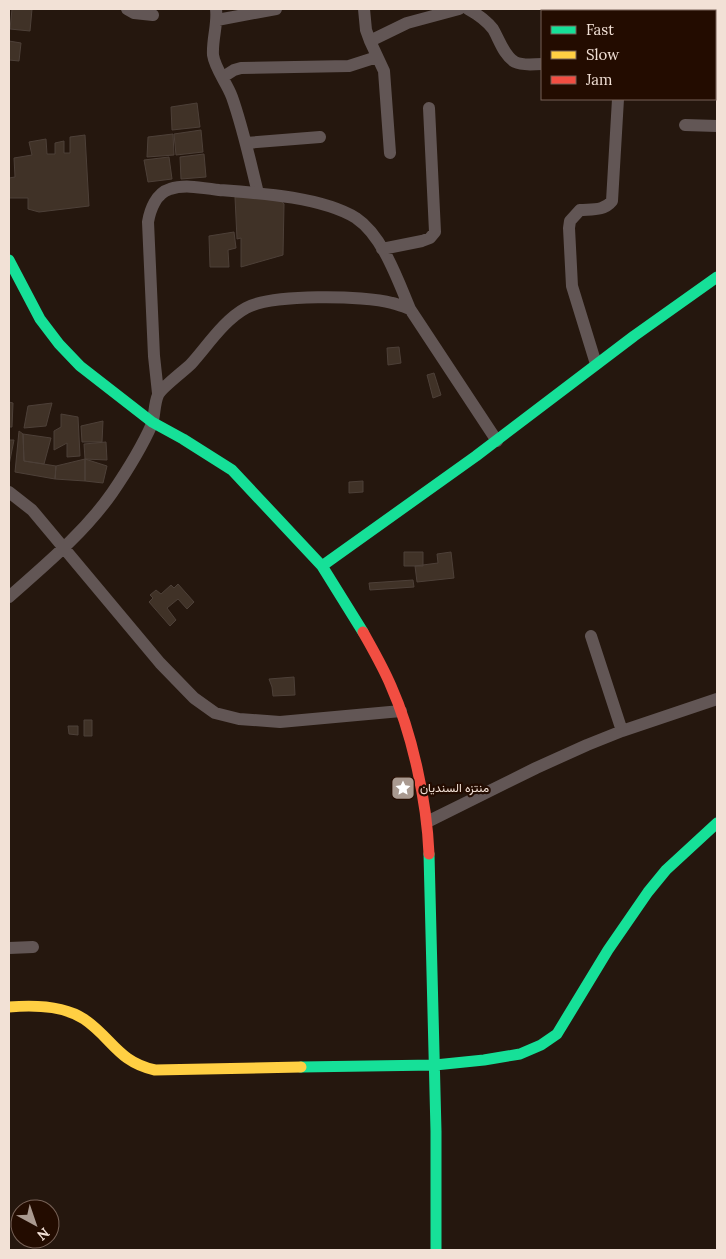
<svg xmlns="http://www.w3.org/2000/svg" width="726" height="1259" viewBox="0 0 726 1259" font-family="Lora,Vazirmatn,serif">
  <rect width="100%" height="100%" fill="#25170e"/>
  <path fill="#403227" stroke="#4d4038" d="M 12,9 L 32,9 L 30,31 L 10,29 Z
    M 9,41 L 21,43 L 19,61 L 9,60 Z
    M 197,103 L 200,127 L 172,130 L 171,107 Z
    M 201,130 L 203,152 L 176,155 L 174,134 Z
    M 173,134 L 174,155 L 147,157 L 148,137 Z
    M 85,135 L 89,206 L 39,212 L 28,209 L 28,198 L 9,198 L 9,178 L 15,177 L 14,158 L 32,155 L 29,142 L 46,139 L 47,154 L 55,154 L 55,143 L 64,141 L 64,153 L 70,153 L 70,137 Z
    M 204,154 L 206,177 L 181,179 L 180,157 Z
    M 169,157 L 172,179 L 148,182 L 144,160 Z
    M 235,197 L 279,198 L 284,204 L 283,255 L 241,267 L 241,238 L 237,239 Z
    M 234,232 L 236,248 L 228,250 L 229,267 L 210,267 L 209,236 Z
    M 399,347 L 401,363 L 388,365 L 387,348 Z
    M 434,373 L 441,395 L 433,398 L 427,375 Z
    M 9,402 L 13,403 L 12,427 L 9,427 Z
    M 52,403 L 46,426 L 24,428 L 28,406 Z
    M 61,414 L 78,417 L 80,456 L 67,457 L 67,443 L 54,450 L 54,431 L 61,427 Z
    M 103,421 L 102,442 L 82,442 L 81,426 Z
    M 19,431 L 23,434 L 24,461 L 56,466 L 55,479 L 15,472 Z
    M 23,434 L 51,438 L 44,464 L 24,461 Z
    M 9,440 L 14,440 L 9,465 Z
    M 106,442 L 107,460 L 85,459 L 84,444 Z
    M 85,459 L 107,466 L 103,483 L 85,481 Z
    M 85,459 L 85,481 L 55,479 L 56,466 Z
    M 363,481 L 363,492 L 349,493 L 349,482 Z
    M 404,552 L 423,552 L 423,566 L 404,566 Z
    M 451,552 L 454,578 L 417,582 L 415,566 L 438,563 L 437,554 Z
    M 413,580 L 414,587 L 370,590 L 369,583 Z
    M 178,584 L 194,602 L 187,609 L 178,599 L 167,608 L 176,620 L 170,626 L 149,602 L 153,598 L 150,595 L 156,590 L 161,594 L 171,585 L 174,588 Z
    M 294,677 L 295,695 L 273,696 L 272,687 L 269,679 Z
    M 84,720 L 92,720 L 92,736 L 84,736 Z
    M 68,726 L 78,726 L 78,735 L 69,734 Z"/>
  <g fill="none" stroke-linecap="round" stroke-linejoin="round">
    <path stroke="#625655" stroke-width="12" d="M 127,9 L 134,13 L 153,15
      M 216,9 C 218,24 212,39 213,55 C 215,69 227,83 232,97 C 243,128 250,161 258,193
      M 364,9 L 366,30 L 370,41 L 384,71 L 390,153
      M 468,9 C 477,14 486,20 493,29 C 499,39 504,56 515,62 C 523,66 533,64 542,64
      M 557,11 L 557,9
      M 683,11 L 683,9
      M 217,20 L 276,9
      M 370,41 L 407,23 L 459,9
      M 223,77 L 234,70 L 241,68 L 349,66 L 377,57
      M 685,125 L 717,126
      M 246,143 L 320,137
      M 382,249 L 422,241 L 430,238 L 435,232 L 429,108
      M 596,364 L 572,286 L 569,228 L 570,221 L 580,210 C 592,209 604,211 612,201 L 618,99
      M 158,393 L 154,356 L 148,222 C 150,210 156,193 170,189 C 185,184 203,188 219,190 C 259,193 322,197 356,218 C 383,236 398,281 410,309
      M 9,492 L 32,510 L 160,663 L 194,698 L 215,713 L 239,719 L 280,722 L 401,711
      M 9,597 C 45,565 84,533 112,493 C 127,471 141,449 152,424 C 155,415 154,404 158,395 C 161,388 184,371 191,364 C 208,345 224,320 246,308 C 271,294 364,295 392,303 C 398,304 404,307 410,309 L 497,441
      M 591,636 L 622,731
      M 427,822 L 536,768 L 587,745 L 622,731 L 717,699
      M 9,948 L 33,947"/>
    <path stroke="#16e098" stroke-width="11" d="M 9,260 L 40,319 L 59,344 L 80,366 L 152,422 L 183,439 L 232,470 L 322,566 L 363,632
      M 322,566 L 476,456 L 634,336 L 717,277
      M 429,854 L 436,1131 L 436,1250
      M 301,1067 L 435,1065 L 484,1060 L 520,1054 L 541,1045 L 557,1034 L 608,950 L 648,892 L 666,870 L 717,823"/>
    <path stroke="#ffcf43" stroke-width="11" d="M 9,1007 C 33,1005 63,1005 84,1019 C 112,1038 118,1062 155,1070 L 301,1067"/>
    <path stroke="#f24e42" stroke-width="11" d="M 363,632 C 373,650 383,667 391,686 C 412,733 427,802 429,854"/>
  </g>
  <defs>
    <g id="sight-square" transform="scale(1.25)"><rect x="-9" y="-9" width="18" height="18" rx="4" fill="#aa9a90" stroke="#230c00"/><path d="M0-6L1.8-2.2L6-1.7L2.9 1.2L3.7 5.4L0 3.3L-3.7 5.4L-2.9 1.2L-6-1.7L-1.8-2.2Z" fill="#fff"/></g>
  </defs>
  <g fill-rule="evenodd">
    <use href="#sight-square" x="403" y="788"/>
  </g>
  <g text-anchor="middle" stroke-width="4.5" stroke-linejoin="round" paint-order="stroke">
    <g font-size="12" fill="#f2e1d6" stroke="#230c00" text-anchor="start">
      <text x="420" y="792">منتزه السنديان</text>
    </g>
  </g>
  <rect width="726" height="1259" fill="none" stroke="#f2e1d6" stroke-width="20"/>
  <rect x="541" y="10" width="175" height="90" fill="#230c00" stroke="#766156"/>
  <rect x="551" y="26" width="25" height="8" fill="#16e098" stroke="#766156"/>
  <text x="586" y="35" font-size="15" fill="#f2e1d6">Fast</text>
  <rect x="551" y="51" width="25" height="8" fill="#ffcf43" stroke="#766156"/>
  <text x="586" y="60" font-size="15" fill="#f2e1d6">Slow</text>
  <rect x="551" y="76" width="25" height="8" fill="#f24e42" stroke="#766156"/>
  <text x="586" y="85" font-size="15" fill="#f2e1d6">Jam</text>
  <g transform="translate(35 1224) rotate(140)"><circle r="24" fill="#230c00" stroke="#766156"/>
  <path d="M0-4L9 19L0 12L-9 19Z" fill="#aa9a90"/>
  <text y="-8" font-size="14" font-weight="bold" text-anchor="middle" fill="#f2e1d6">N</text>
  </g>
</svg>
